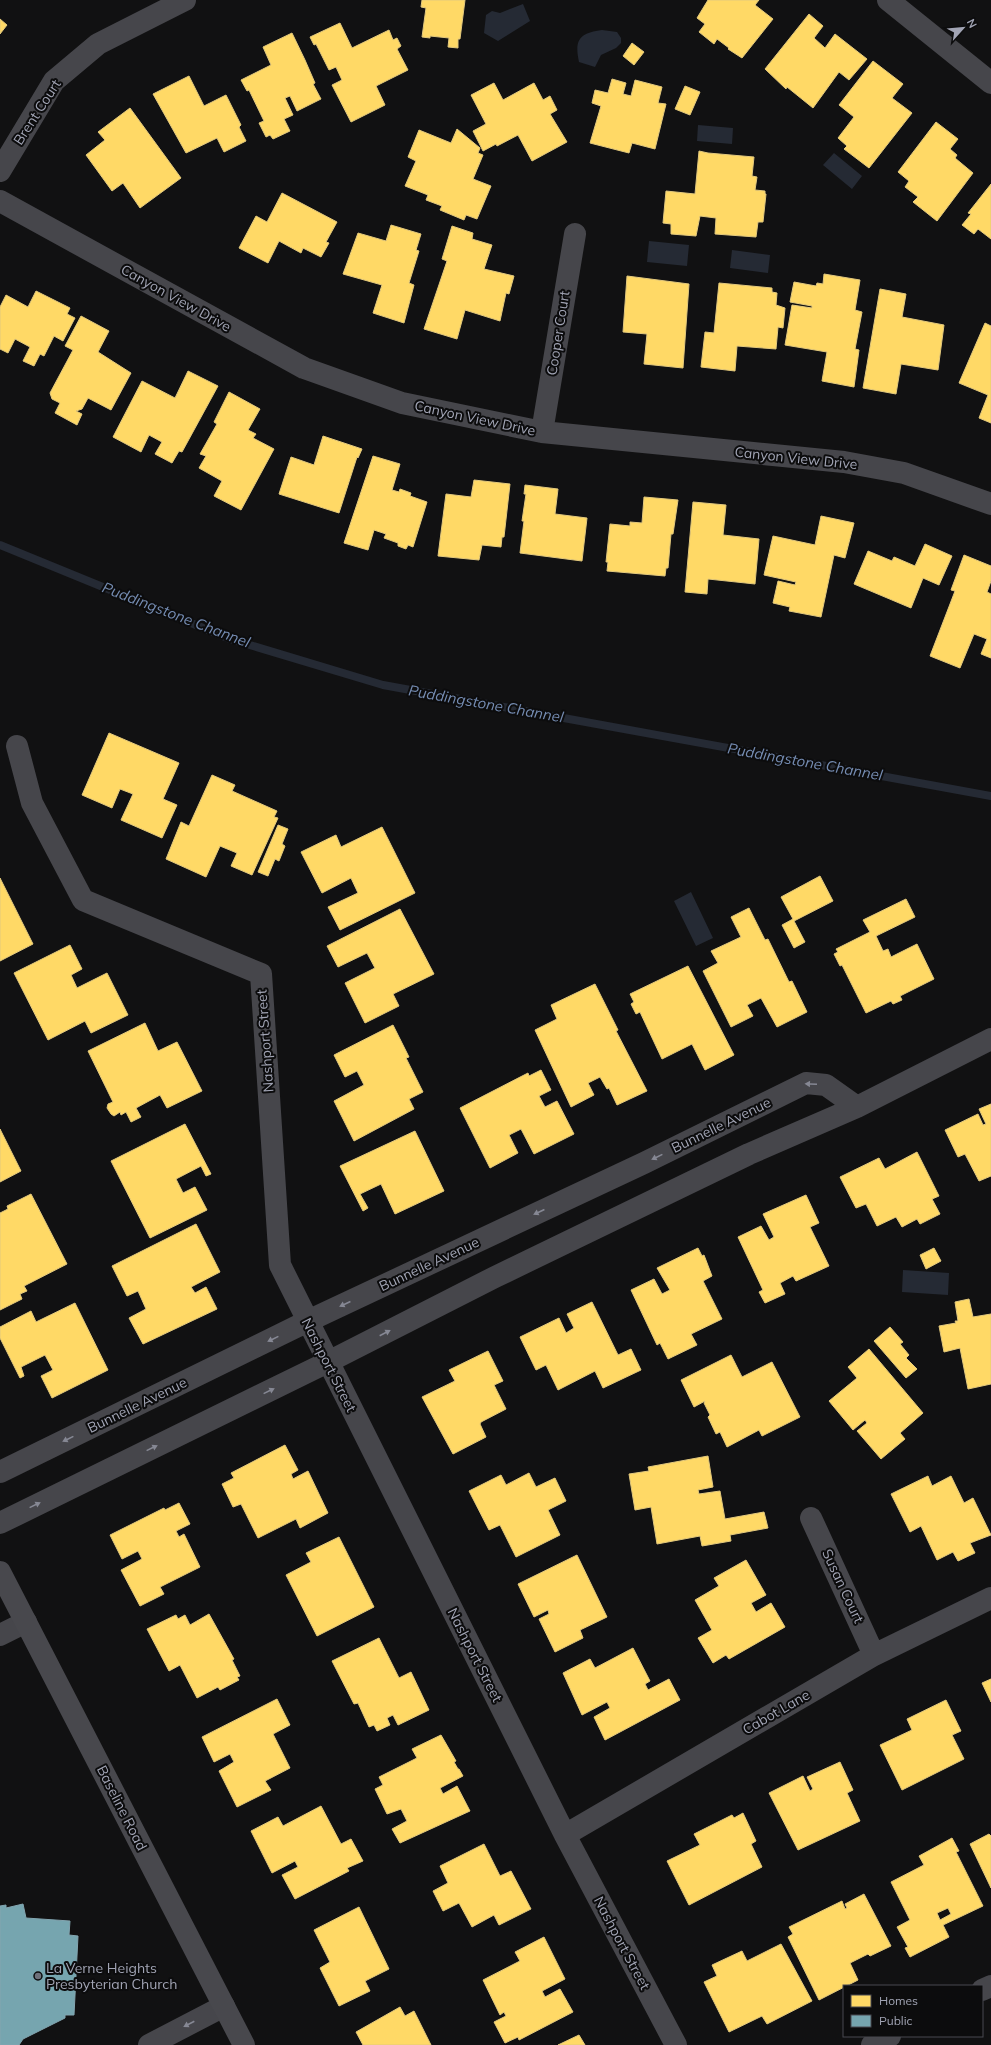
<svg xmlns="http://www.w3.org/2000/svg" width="991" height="2045" viewBox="0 0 991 2045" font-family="Mulish,sans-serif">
  <rect width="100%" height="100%" fill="#111112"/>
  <path fill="#252a34" d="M 523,4 L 530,21 L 498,41 L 484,33 L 486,15 L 492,11 L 500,13 Z
    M 602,30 L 617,32 L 621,38 L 621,43 L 616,48 L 601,55 L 595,67 L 579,62 C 574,39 580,33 602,30 Z
    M 698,125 L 733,128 L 732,144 L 697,141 Z
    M 834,153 L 862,176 L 852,189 L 823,165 Z
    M 649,241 L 689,245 L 687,266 L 647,262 Z
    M 732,250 L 770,255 L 768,273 L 730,268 Z
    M 691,892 L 713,938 L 696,946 L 674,901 Z
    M 903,1270 L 949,1273 L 948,1295 L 902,1292 Z"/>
  <path fill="#ffd966" stroke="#e3c97d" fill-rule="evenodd" d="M 422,0 L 465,0 L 460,39 L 458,39 L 458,48 L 448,47 L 449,38 L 430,36 L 430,38 L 422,37 L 426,8 L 421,7 Z
    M 708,0 L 759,0 L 755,5 L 773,19 L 742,58 L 728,49 L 729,48 L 717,39 L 714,44 L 699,32 L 705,24 L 697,18 Z
    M 809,14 L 823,26 L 814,38 L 825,48 L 835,34 L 867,59 L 849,80 L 839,72 L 813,108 L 787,87 L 786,89 L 765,69 Z
    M 0,19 L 7,25 L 0,34 Z
    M 340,23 L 352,48 L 389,30 L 393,40 L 397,38 L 401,46 L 397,49 L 408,70 L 376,86 L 385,105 L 351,122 L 332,85 L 342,80 L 336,67 L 329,70 L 316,44 L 314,45 L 310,37 Z
    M 292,33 L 305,60 L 315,83 L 313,84 L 321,99 L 297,111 L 290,96 L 285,98 L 293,115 L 284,119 L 290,131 L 273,139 L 270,135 L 266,137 L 259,123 L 264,121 L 249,90 L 247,91 L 241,80 L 271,65 L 263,47 Z
    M 632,43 L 644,52 L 634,65 L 623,56 Z
    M 873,61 L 903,84 L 892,98 L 912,113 L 869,168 L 844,149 L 847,146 L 838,138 L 854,117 L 839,105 Z
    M 189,76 L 204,106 L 226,95 L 241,125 L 239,127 L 246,141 L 224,152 L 217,138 L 186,153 L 153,94 Z
    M 612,79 L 626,83 L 623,94 L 631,96 L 635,80 L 662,87 L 658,103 L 666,104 L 655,149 L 632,143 L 629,153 L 590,143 L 601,106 L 592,103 L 595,90 L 608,93 Z
    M 494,83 L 503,100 L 534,83 L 543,100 L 550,96 L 557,110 L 550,114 L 567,142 L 532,161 L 518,135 L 497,146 L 496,144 L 483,151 L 473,131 L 486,124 L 471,95 Z
    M 685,86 L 700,92 L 690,115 L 675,109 Z
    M 130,108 L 181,178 L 140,208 L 123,183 L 112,191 L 86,155 L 105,140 L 98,132 Z
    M 936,122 L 958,139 L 950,149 L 957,155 L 955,158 L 973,173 L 937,221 L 913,202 L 918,197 L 905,187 L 909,181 L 898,172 Z
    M 457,129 L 480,148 L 478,153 L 483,155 L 473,179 L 491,186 L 477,219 L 466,215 L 464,220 L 440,210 L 442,206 L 426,200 L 428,195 L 405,186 L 416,161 L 408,157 L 419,130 L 451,143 Z
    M 699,151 L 708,153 L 754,157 L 752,176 L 757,177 L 755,190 L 765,191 L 765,194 L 766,194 L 763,222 L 758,222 L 756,237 L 715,234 L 716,218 L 700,216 L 696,236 L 671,234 L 671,224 L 663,223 L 666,191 L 695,194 Z
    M 991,184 L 991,239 L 978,229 L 974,234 L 962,225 L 971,214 L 968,213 Z
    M 282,193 L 337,222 L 326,242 L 329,243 L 321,257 L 303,248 L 301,253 L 279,241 L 268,263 L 239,248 L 256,216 L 267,222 Z
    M 391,225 L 421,234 L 416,250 L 419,251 L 409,283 L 414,285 L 404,323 L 373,313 L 382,285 L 343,274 L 358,233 L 386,241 Z
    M 452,226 L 473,233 L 472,239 L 492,245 L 484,269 L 514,276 L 509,294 L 506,293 L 500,321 L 465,310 L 457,339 L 424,329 L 447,261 L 442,259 Z
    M 824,274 L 860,280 L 855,310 L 862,312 L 855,349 L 859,350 L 854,387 L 822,381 L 827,352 L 785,345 L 792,305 L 812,308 L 812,306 L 790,302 L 794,282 L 816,286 L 817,283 L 823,284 Z
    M 627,276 L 689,284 L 683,368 L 644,364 L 647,334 L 623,332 Z
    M 719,283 L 772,288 L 772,292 L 777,293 L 776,305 L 785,308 L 783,328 L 778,327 L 776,349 L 737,346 L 735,371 L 701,367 L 705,332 L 714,333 Z
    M 880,289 L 906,294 L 902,317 L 944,325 L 938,370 L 901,364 L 896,394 L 863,388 Z
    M 36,291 L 70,308 L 67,314 L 75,318 L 63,341 L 54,336 L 44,356 L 40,354 L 34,366 L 23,361 L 30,347 L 15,339 L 8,353 L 0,349 L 0,307 L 6,295 L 28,307 Z
    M 81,316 L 109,331 L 98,352 L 131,373 L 111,410 L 88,398 L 82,409 L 76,411 L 82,414 L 77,425 L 55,413 L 60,403 L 52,399 L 50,393 L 73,350 L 65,346 Z
    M 985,323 L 991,326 L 991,423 L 979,418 L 988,395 L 959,383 Z
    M 188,371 L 218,386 L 182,452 L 179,451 L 172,463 L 155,454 L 162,442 L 149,435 L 141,452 L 113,437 L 142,381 L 175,398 Z
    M 229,392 L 260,409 L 248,430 L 256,434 L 253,438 L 274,449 L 241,510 L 214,496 L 222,481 L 199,468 L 206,456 L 200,454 L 217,424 L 214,422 Z
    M 323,436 L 362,449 L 358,458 L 357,457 L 339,513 L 279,494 L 291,457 L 314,465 Z
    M 373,456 L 400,464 L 392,490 L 399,492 L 400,489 L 411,493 L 410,496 L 427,502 L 413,547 L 408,545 L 406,549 L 398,546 L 398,543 L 384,538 L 386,534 L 374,530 L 368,550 L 344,543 Z
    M 474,480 L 510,484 L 504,537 L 502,537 L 501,547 L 482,545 L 479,560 L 438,556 L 446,494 L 471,497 Z
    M 525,485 L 558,489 L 555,514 L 587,518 L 582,561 L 520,553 L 524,521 L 522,521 L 526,494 L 524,494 Z
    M 644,497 L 678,500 L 673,534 L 671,534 L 668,568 L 666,568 L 665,576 L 607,571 L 608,562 L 606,562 L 610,524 L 630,526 L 630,522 L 642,523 Z
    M 693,502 L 726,505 L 723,535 L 759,539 L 755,584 L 708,579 L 707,594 L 685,592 Z
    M 821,516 L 854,523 L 845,558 L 834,555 L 821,617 L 789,611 L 790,607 L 773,603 L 778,581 L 795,585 L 796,582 L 764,575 L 773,536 L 815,545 Z
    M 925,544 L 952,556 L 939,585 L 923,578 L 911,608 L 854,584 L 868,551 L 892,561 L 894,557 L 915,566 Z
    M 964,555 L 991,566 L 991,581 L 987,592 L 991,594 L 991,658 L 981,654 L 987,639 L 974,634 L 960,668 L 930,656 L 955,591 L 951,590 Z
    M 109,733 L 179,763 L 163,799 L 177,805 L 162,838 L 121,820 L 133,794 L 120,789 L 112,808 L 82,795 Z
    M 212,775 L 235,785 L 232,791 L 277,811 L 274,817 L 278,818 L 252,875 L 231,866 L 237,853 L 220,846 L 206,877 L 166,859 L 181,822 L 189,826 Z
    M 278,825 L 288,829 L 282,844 L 285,846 L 279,861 L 275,859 L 268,876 L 258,872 Z
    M 382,827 L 415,893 L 340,930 L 328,907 L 358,893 L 351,878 L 322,893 L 301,852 L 336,835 L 341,847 Z
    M 820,876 L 833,901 L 794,921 L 805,942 L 794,948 L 782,925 L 793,919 L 781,897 Z
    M 0,878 L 33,944 L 0,961 Z
    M 906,899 L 915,917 L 876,936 L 883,951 L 888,949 L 891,957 L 917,944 L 934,979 L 900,996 L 902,1000 L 893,1004 L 891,1001 L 866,1013 L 842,965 L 840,966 L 834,954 L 838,952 L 836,949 L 870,932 L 863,920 Z
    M 749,908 L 765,940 L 768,939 L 789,982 L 792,981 L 807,1012 L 777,1027 L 761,998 L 747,1005 L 753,1016 L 731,1027 L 703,971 L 718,963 L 711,951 L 741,937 L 731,917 Z
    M 400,909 L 434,974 L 393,994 L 399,1006 L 365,1023 L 345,983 L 375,968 L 367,953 L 338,967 L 327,946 Z
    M 70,945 L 82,969 L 71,975 L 77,988 L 107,973 L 128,1015 L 91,1033 L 85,1021 L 48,1040 L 14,973 Z
    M 688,966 L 734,1055 L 705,1070 L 692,1044 L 662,1059 L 640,1012 L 636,1014 L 631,1004 L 634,1002 L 630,994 Z
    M 595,984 L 618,1030 L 616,1031 L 647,1091 L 617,1105 L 609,1088 L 607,1089 L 600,1077 L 588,1083 L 594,1095 L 571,1107 L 535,1030 L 557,1019 L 551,1005 Z
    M 145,1023 L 158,1051 L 177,1042 L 202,1091 L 167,1108 L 160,1095 L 136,1108 L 141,1117 L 131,1122 L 126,1112 L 121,1115 L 120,1112 L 114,1116 L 111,1114 L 107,1108 L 108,1104 L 113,1102 L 88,1051 Z
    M 393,1025 L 409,1057 L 406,1058 L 423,1092 L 409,1099 L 414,1109 L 354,1141 L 334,1101 L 364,1085 L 357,1071 L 345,1077 L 334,1055 Z
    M 541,1070 L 551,1090 L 539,1096 L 545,1107 L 557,1101 L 574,1134 L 534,1154 L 521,1129 L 509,1135 L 518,1153 L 490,1168 L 460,1108 L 528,1073 L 529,1076 Z
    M 991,1104 L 991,1176 L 979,1181 L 965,1154 L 958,1157 L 945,1130 L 978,1114 L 983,1125 L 986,1124 L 979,1109 Z
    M 185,1124 L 211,1174 L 206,1176 L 201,1166 L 176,1179 L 183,1193 L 195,1187 L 207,1210 L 150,1238 L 111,1161 Z
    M 0,1129 L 21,1171 L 0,1182 Z
    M 415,1131 L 444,1191 L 395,1214 L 381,1184 L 360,1194 L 368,1208 L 363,1211 L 340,1166 Z
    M 917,1152 L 939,1196 L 932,1199 L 940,1214 L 920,1224 L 917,1219 L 902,1227 L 896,1217 L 877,1226 L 866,1204 L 856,1208 L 840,1177 L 879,1158 L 885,1169 Z
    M 31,1194 L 67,1264 L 24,1286 L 27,1291 L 20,1294 L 22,1299 L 0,1310 L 0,1213 L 8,1209 L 7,1206 Z
    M 806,1195 L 819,1223 L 810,1227 L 829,1266 L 796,1281 L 793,1276 L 780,1283 L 785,1294 L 765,1303 L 759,1292 L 763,1290 L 738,1237 L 761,1226 L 769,1240 L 774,1237 L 763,1214 Z
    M 196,1224 L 220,1272 L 191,1287 L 195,1293 L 206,1287 L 217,1309 L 143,1344 L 129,1318 L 146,1309 L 138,1291 L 127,1296 L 112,1266 Z
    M 698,1248 L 702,1256 L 704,1255 L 712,1276 L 703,1281 L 722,1319 L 691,1334 L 697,1345 L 668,1359 L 660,1343 L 657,1345 L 631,1290 L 654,1279 L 662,1294 L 670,1290 L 657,1268 Z
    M 934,1248 L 941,1261 L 926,1269 L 920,1255 Z
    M 969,1299 L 973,1317 L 991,1314 L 991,1384 L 968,1389 L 960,1348 L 944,1352 L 939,1326 L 956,1323 L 955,1321 L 958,1321 L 955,1302 Z
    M 592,1302 L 618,1355 L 631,1349 L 641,1370 L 603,1388 L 595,1371 L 558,1390 L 546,1365 L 536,1370 L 520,1337 L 559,1318 L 566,1333 L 574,1328 L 567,1314 Z
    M 75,1303 L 108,1370 L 52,1398 L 41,1376 L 53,1370 L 45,1355 L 21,1367 L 24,1376 L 20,1378 L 0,1338 L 0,1327 L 31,1311 L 36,1322 Z
    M 890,1327 L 903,1342 L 900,1344 L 909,1355 L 906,1358 L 917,1369 L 906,1378 L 874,1341 Z
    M 869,1349 L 923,1413 L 900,1433 L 905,1439 L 881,1459 L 857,1431 L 867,1423 L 865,1420 L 853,1430 L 829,1401 L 857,1378 L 848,1367 Z
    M 488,1351 L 503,1381 L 494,1385 L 506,1409 L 481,1422 L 480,1424 L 486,1437 L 453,1454 L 422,1397 L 455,1381 L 449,1370 Z
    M 731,1355 L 742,1377 L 772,1362 L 800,1417 L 762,1436 L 759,1430 L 727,1447 L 720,1432 L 716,1434 L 708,1417 L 710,1415 L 704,1403 L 705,1401 L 694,1407 L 681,1380 Z
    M 285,1445 L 298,1470 L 291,1474 L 293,1479 L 308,1471 L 328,1513 L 300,1528 L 296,1519 L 258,1538 L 241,1504 L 233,1507 L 222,1484 L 234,1478 L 231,1473 Z
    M 708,1456 L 713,1487 L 698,1490 L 699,1494 L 720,1491 L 725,1519 L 764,1512 L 768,1528 L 730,1535 L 731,1541 L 702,1546 L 700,1536 L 657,1544 L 651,1507 L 635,1510 L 629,1474 L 649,1471 L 648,1467 Z
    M 529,1473 L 536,1487 L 555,1478 L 566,1501 L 548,1510 L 560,1535 L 516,1557 L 500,1525 L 489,1530 L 469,1491 L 501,1475 L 506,1485 Z
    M 928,1476 L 932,1486 L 951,1476 L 964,1503 L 973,1498 L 991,1535 L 970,1543 L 975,1553 L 958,1561 L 953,1552 L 937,1560 L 921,1526 L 910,1532 L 891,1494 Z
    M 179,1503 L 190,1524 L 176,1531 L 179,1537 L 184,1534 L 200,1567 L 160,1587 L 164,1594 L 140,1606 L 121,1570 L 142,1559 L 138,1551 L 122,1559 L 110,1535 L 164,1508 L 165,1510 Z
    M 339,1537 L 374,1607 L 317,1636 L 286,1575 L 311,1562 L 306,1553 Z
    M 577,1555 L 607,1617 L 580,1630 L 583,1638 L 555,1652 L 539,1619 L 549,1614 L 548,1610 L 534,1617 L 518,1584 Z
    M 746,1560 L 766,1595 L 751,1603 L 756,1612 L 771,1603 L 785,1627 L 729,1659 L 726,1655 L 713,1663 L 698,1638 L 712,1630 L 695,1600 L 719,1586 L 714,1578 Z
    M 209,1614 L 234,1659 L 232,1660 L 240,1676 L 237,1677 L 239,1680 L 220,1690 L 218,1687 L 197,1698 L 180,1665 L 169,1671 L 147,1629 L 176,1615 L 178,1619 L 185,1615 L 190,1625 Z
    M 379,1638 L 399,1678 L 411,1672 L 429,1710 L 398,1725 L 393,1715 L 387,1718 L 390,1725 L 377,1731 L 374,1725 L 369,1727 L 358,1703 L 354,1704 L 332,1661 Z
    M 633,1648 L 650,1681 L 645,1684 L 648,1690 L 669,1679 L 680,1700 L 605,1740 L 594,1717 L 610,1708 L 607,1702 L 582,1715 L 563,1673 L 590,1659 L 595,1668 Z
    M 991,1679 L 991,1702 L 982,1683 Z
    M 277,1699 L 290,1725 L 273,1734 L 290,1768 L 265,1781 L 271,1790 L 237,1807 L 219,1771 L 234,1762 L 230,1754 L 214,1762 L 202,1737 Z
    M 946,1700 L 961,1731 L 952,1735 L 964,1759 L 902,1790 L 880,1745 L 912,1730 L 907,1719 Z
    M 441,1735 L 456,1761 L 454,1762 L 458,1769 L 459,1769 L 463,1776 L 440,1788 L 443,1794 L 457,1786 L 470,1811 L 400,1843 L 392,1829 L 407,1821 L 401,1809 L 387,1814 L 375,1789 L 383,1785 L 379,1777 L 417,1758 L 412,1749 Z
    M 840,1762 L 853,1790 L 847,1793 L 860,1821 L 798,1850 L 769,1793 L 803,1776 L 810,1791 L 813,1789 L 807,1777 Z
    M 321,1806 L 341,1844 L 351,1839 L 363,1861 L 347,1868 L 349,1871 L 295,1899 L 282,1875 L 298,1867 L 295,1861 L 272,1873 L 251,1831 L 278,1817 L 283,1826 Z
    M 743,1813 L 756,1841 L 751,1844 L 762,1867 L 689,1905 L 667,1861 L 700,1845 L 694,1834 L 732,1815 L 734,1818 Z
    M 989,1834 L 991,1836 L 991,1888 L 970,1844 Z
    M 952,1838 L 959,1851 L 956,1852 L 983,1906 L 943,1925 L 949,1937 L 910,1957 L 905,1948 L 908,1947 L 897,1927 L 910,1920 L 891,1882 L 924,1865 L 919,1856 ZM 948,1908 L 951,1914 L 940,1920 L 937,1913 Z
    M 484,1844 L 500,1876 L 511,1871 L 531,1909 L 499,1925 L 494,1915 L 472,1927 L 459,1903 L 443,1911 L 433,1891 L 448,1883 L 440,1866 Z
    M 864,1894 L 891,1946 L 870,1956 L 868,1954 L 850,1963 L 858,1980 L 819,2000 L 788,1937 L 793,1934 L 789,1927 L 842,1901 L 845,1909 L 847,1908 L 845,1904 Z
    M 359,1907 L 389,1969 L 365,1981 L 370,1991 L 339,2006 L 320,1968 L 330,1962 L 314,1930 Z
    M 544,1937 L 565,1979 L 542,1991 L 545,1997 L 560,1989 L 573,2012 L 519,2040 L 518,2037 L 505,2043 L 494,2022 L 506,2016 L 504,2012 L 500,2015 L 483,1980 L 520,1961 L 515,1952 Z
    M 781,1944 L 812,2001 L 767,2024 L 762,2016 L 729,2032 L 704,1982 L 717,1976 L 712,1965 L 742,1951 L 747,1961 Z
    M 400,2007 L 405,2016 L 414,2011 L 431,2045 L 363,2045 L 356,2032 Z
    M 579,2035 L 585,2045 L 558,2045 Z"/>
  <path fill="#76a5af" stroke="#83a5b0" d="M 23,1904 L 26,1918 L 70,1921 L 69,1935 L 78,1936 L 74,2015 L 65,2015 L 65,2018 L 23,2039 L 19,2045 L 0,2045 L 0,1906 L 6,1905 L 6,1908 Z"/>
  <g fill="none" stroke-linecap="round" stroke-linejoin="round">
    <path stroke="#252a34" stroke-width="8" d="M 0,545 L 230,639 L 383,685 L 991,796"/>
    <path stroke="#46464b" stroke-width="22" d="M 888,0 L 991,83
      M 0,171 L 54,81 L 98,44 L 185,0
      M 0,201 L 304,368 L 402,403 L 542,432 L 844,462 L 904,473 L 991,504
      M 542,432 L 575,234
      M 17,746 L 32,803 L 83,900 L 261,974 L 280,1265 L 565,1835 L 676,2045
      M 0,1472 L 308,1321 L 644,1163 L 806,1083 L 826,1085 L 857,1107
      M 811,1518 L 874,1655
      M 0,1523 L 328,1362 L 495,1277 L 749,1154 L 857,1107 L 991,1039
      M 0,1635 L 26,1622
      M 565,1835 L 874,1655 L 991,1598
      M 982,1990 L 991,1986
      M 149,2045 L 224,2006
      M 872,2045 L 890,2036"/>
    <path stroke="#48484d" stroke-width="22" d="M 0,1572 L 244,2045"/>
  </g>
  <defs><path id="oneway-solid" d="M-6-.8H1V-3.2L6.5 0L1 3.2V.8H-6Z"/></defs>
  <g fill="#868894">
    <use href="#oneway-solid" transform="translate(811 1084) rotate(-178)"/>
    <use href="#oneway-solid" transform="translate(657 1157) rotate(154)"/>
    <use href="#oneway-solid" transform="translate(539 1212) rotate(155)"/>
    <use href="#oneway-solid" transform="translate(345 1304) rotate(155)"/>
    <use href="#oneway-solid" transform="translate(385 1333) rotate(-27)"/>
    <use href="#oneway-solid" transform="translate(273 1339) rotate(154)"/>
    <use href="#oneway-solid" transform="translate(269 1391) rotate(-26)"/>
    <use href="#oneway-solid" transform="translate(68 1439) rotate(154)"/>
    <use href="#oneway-solid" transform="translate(152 1448) rotate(-26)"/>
    <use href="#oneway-solid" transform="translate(35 1505) rotate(-26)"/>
    <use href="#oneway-solid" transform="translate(189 2024) rotate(153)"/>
  </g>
  <circle fill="#6f717b" stroke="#0c0c0d" stroke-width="1.5" cx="38" cy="1976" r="4"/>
  <g text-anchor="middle" stroke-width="4" stroke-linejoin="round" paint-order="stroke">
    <g font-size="14" fill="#a1a4b4" stroke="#0c0c0d">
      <text transform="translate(37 112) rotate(-57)" y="5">Brent Court</text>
      <text transform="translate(176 298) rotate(29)" y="5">Canyon View Drive</text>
      <text transform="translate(558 333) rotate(-81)" y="5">Cooper Court</text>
      <text transform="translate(475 418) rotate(12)" y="5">Canyon View Drive</text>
      <text transform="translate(796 458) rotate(6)" y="5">Canyon View Drive</text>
      <text transform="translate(265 1041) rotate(-94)" y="5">Nashport Street</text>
      <text transform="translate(721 1125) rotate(-26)" y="5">Bunnelle Avenue</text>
      <text transform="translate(429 1264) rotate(-25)" y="5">Bunnelle Avenue</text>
      <text transform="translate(329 1365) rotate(63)" y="5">Nashport Street</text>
      <text transform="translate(137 1405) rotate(-26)" y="5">Bunnelle Avenue</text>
      <text transform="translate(843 1586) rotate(65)" y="5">Susan Court</text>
      <text transform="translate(475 1655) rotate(63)" y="5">Nashport Street</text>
      <text transform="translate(776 1712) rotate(-30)" y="5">Cabot Lane</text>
      <text transform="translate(122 1808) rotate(63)" y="5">Baseline Road</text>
      <text transform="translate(622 1943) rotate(62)" y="5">Nashport Street</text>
    </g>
    <g font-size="14" fill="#a1a4b4" stroke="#0c0c0d" text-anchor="start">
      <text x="46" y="1973">La Verne Heights<tspan x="46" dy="16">Presbyterian Church</tspan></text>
    </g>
    <g font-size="15" font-style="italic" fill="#758cb2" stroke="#0c0c0d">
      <text transform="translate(176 615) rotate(21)" y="5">Puddingstone Channel</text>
      <text transform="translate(486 704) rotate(10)" y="5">Puddingstone Channel</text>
      <text transform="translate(805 762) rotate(10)" y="5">Puddingstone Channel</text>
    </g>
  </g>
  <rect x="843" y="1985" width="140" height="52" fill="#0c0c0d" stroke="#484950"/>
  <rect x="851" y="1995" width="20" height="12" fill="#ffd966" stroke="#484950"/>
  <text x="879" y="2005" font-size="12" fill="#a1a4b4">Homes</text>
  <rect x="851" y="2015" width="20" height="12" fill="#76a5af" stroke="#484950"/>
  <text x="879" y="2025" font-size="12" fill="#a1a4b4">Public</text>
  <g transform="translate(963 28) rotate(63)" stroke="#0c0c0d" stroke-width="3" paint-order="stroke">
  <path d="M0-3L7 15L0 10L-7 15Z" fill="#a1a4b4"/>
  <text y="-6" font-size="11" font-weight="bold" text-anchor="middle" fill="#a1a4b4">N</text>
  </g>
</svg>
